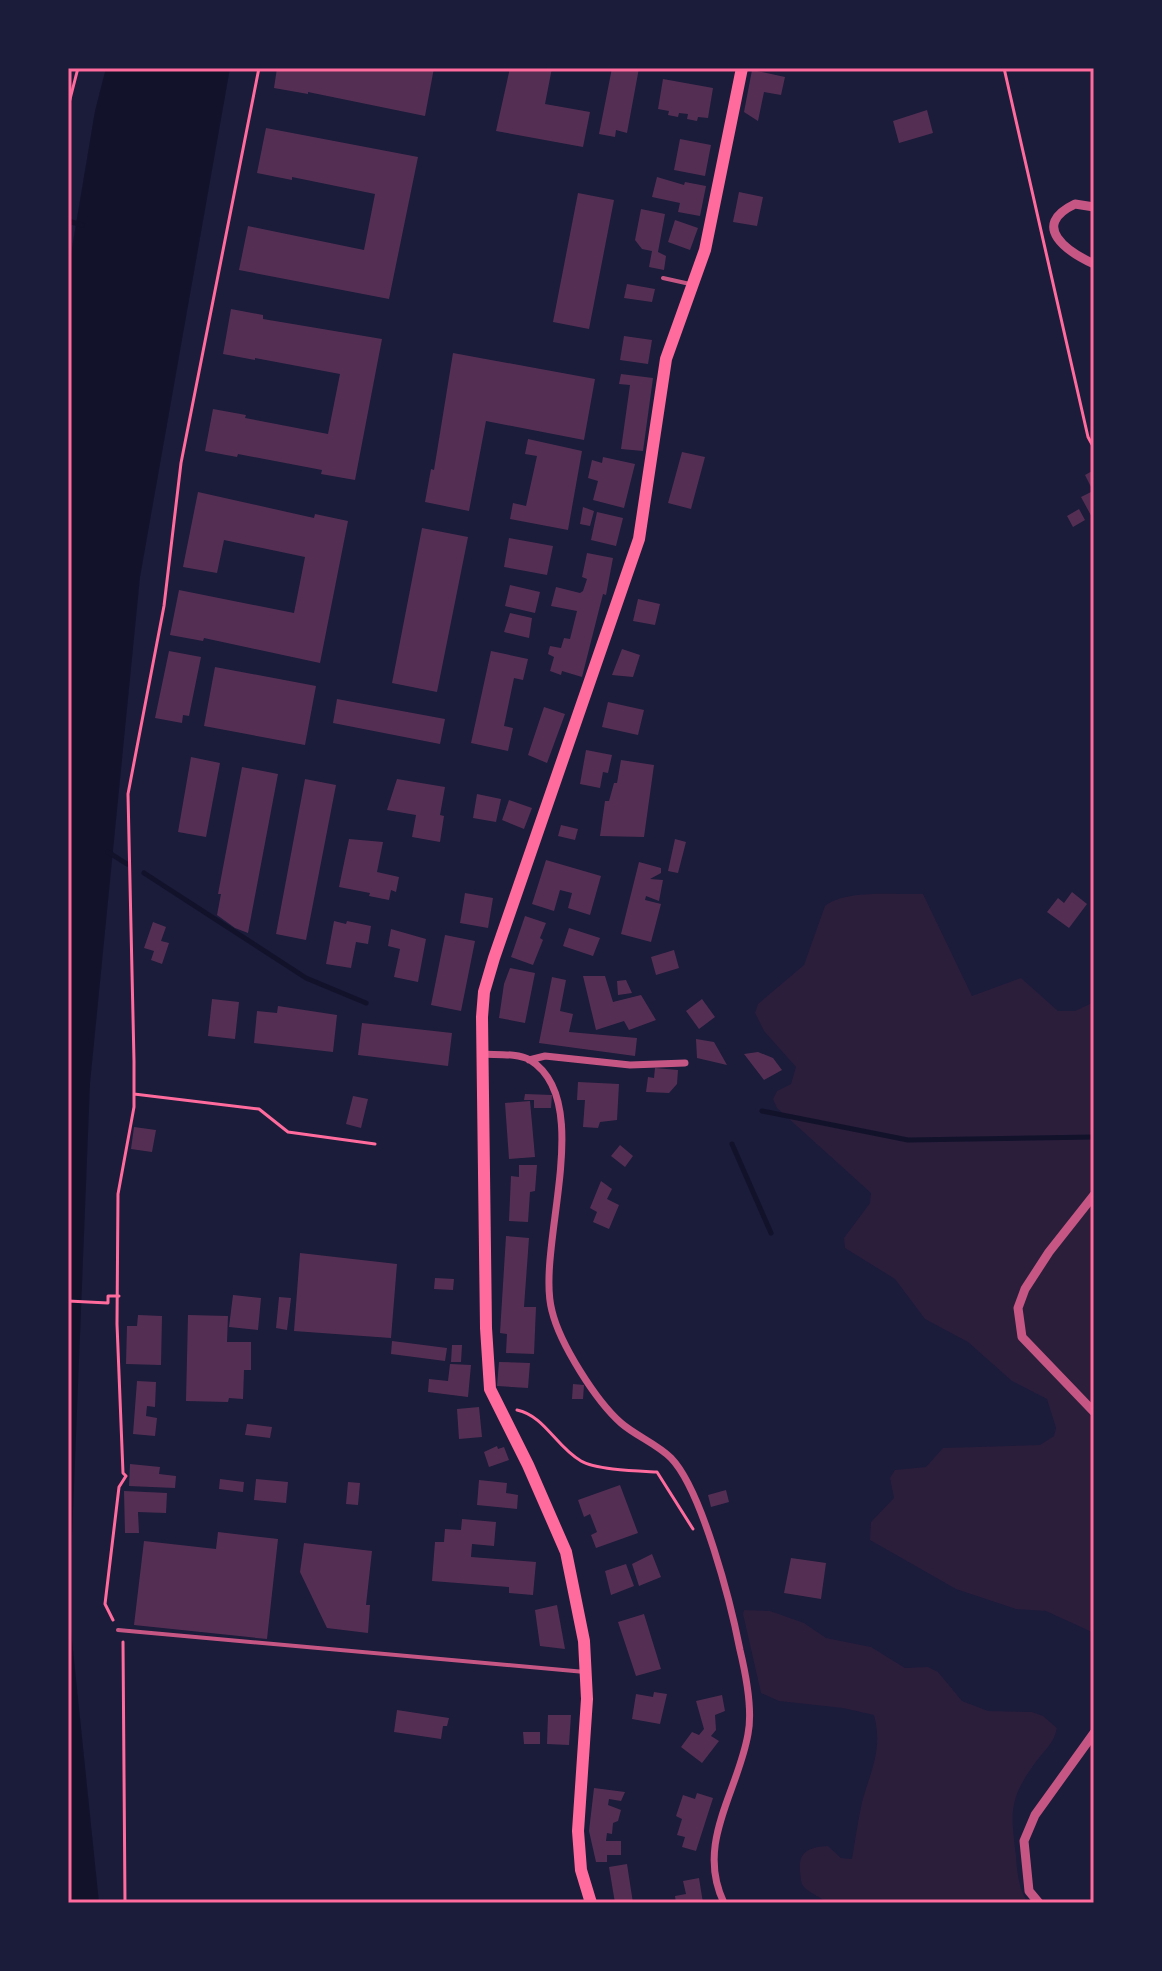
<svg xmlns="http://www.w3.org/2000/svg" width="1162" height="1971" viewBox="0 0 1162 1971" font-family="'Varela Round',sans-serif">
  <rect width="100%" height="100%" fill="#1b1b3a"/>
  <path fill="#2a1e3b" d="M 923,894 L 972,996 L 1021,978 L 1058,1011 L 1075,1011 L 1094,1002 L 1094,1633 L 1046,1611 L 1016,1609 L 956,1589 L 870,1540 L 871,1522 L 894,1498 L 890,1478 L 895,1470 L 926,1467 L 943,1448 L 1040,1445 L 1054,1436 L 1056,1428 L 1047,1399 L 1012,1381 L 968,1342 L 925,1319 L 895,1279 L 845,1248 L 844,1238 L 870,1203 L 871,1193 L 777,1108 L 773,1099 L 777,1091 L 791,1084 L 796,1067 L 764,1031 L 755,1013 L 758,1004 L 804,965 L 825,906 C 845,889 897,895 923,894 Z
    M 744,1610 L 770,1611 L 804,1623 L 826,1638 L 871,1647 L 905,1668 L 928,1667 L 938,1672 L 962,1701 L 988,1711 L 1032,1712 L 1043,1716 L 1057,1728 C 1054,1744 1044,1750 1035,1763 C 1008,1800 1011,1813 1016,1856 C 1017,1871 1019,1892 1029,1903 L 827,1903 C 821,1897 812,1894 806,1889 C 800,1884 801,1878 800,1871 C 798,1851 810,1847 828,1846 L 841,1858 L 852,1859 C 855,1840 858,1821 862,1802 C 871,1770 883,1749 874,1715 L 843,1708 L 779,1701 L 761,1693 L 743,1614 Z"/>
  <path fill="#12122b" d="M 106,68 L 230,68 L 140,577 L 90,1083 L 69,1611 L 99,1903 L 68,1903 L 68,272 L 95,111 Z"/>
  <g fill="none" stroke-linecap="round" stroke-linejoin="round">
    <path stroke="#12122b" stroke-width="5" d="M 68,221 L 82,225
      M 108,852 L 127,864
      M 144,873 L 306,978 L 366,1003
      M 762,1111 L 908,1140 L 1094,1137
      M 732,1144 L 771,1233"/>
  </g>
  <path fill="#542f53" d="M 277,68 L 434,68 L 425,116 L 308,92 L 308,94 L 274,88 Z
    M 510,68 L 552,68 L 545,104 L 590,112 L 583,147 L 496,131 Z
    M 612,68 L 639,68 L 627,133 L 616,130 L 615,137 L 599,134 Z
    M 752,70 L 785,77 L 781,95 L 764,92 L 758,121 L 744,112 Z
    M 663,79 L 713,88 L 708,118 L 698,117 L 697,121 L 687,119 L 688,114 L 679,113 L 678,117 L 668,115 L 669,111 L 658,109 Z
    M 927,110 L 933,133 L 899,143 L 893,121 Z
    M 266,128 L 418,157 L 389,299 L 239,270 L 248,226 L 364,250 L 375,194 L 292,177 L 292,180 L 257,173 Z
    M 680,139 L 711,145 L 705,176 L 674,170 Z
    M 657,177 L 684,185 L 685,182 L 706,186 L 700,216 L 678,212 L 680,203 L 652,197 Z
    M 739,192 L 763,197 L 757,226 L 733,222 Z
    M 578,193 L 614,200 L 589,329 L 553,322 Z
    M 641,209 L 665,214 L 658,252 L 666,256 L 664,270 L 649,267 L 652,251 L 642,249 L 635,240 Z
    M 675,220 L 698,228 L 690,250 L 668,242 Z
    M 627,284 L 655,289 L 652,302 L 624,298 Z
    M 231,309 L 263,315 L 263,319 L 382,339 L 355,480 L 321,474 L 322,470 L 238,454 L 237,457 L 205,451 L 213,409 L 246,415 L 245,418 L 328,434 L 340,374 L 255,358 L 255,360 L 223,354 Z
    M 624,336 L 652,340 L 648,364 L 620,360 Z
    M 453,353 L 595,379 L 584,440 L 486,421 L 469,511 L 425,502 L 431,469 L 434,470 Z
    M 621,374 L 653,378 L 643,451 L 621,449 L 630,385 L 619,384 Z
    M 528,439 L 582,451 L 568,530 L 510,519 L 513,503 L 526,506 L 537,456 L 525,454 Z
    M 682,452 L 705,457 L 691,509 L 668,503 Z
    M 603,457 L 635,464 L 624,508 L 593,500 L 598,481 L 588,478 L 592,460 L 602,463 Z
    M 1094,470 L 1094,521 L 1081,497 L 1093,491 L 1085,475 Z
    M 198,492 L 314,518 L 315,514 L 348,521 L 320,663 L 204,638 L 203,641 L 170,635 L 179,590 L 294,613 L 305,557 L 224,540 L 217,573 L 183,567 Z
    M 583,507 L 594,511 L 590,526 L 580,524 Z
    M 1079,509 L 1085,520 L 1073,527 L 1067,516 Z
    M 597,512 L 623,518 L 616,546 L 591,540 Z
    M 422,528 L 468,537 L 437,692 L 392,683 Z
    M 509,538 L 553,546 L 547,575 L 504,567 Z
    M 587,553 L 613,558 L 606,595 L 603,594 L 582,677 L 562,671 L 561,675 L 550,671 L 554,657 L 548,654 L 550,646 L 561,648 L 564,638 L 570,639 L 577,611 L 551,606 L 556,587 L 580,593 L 583,591 L 587,579 L 582,577 Z
    M 510,585 L 540,592 L 535,613 L 505,606 Z
    M 638,599 L 660,604 L 655,625 L 633,621 Z
    M 510,613 L 532,618 L 529,638 L 504,632 Z
    M 622,649 L 640,655 L 633,677 L 612,675 Z
    M 169,651 L 201,657 L 189,716 L 183,715 L 182,723 L 155,718 Z
    M 491,651 L 528,659 L 523,680 L 514,678 L 504,726 L 513,728 L 508,751 L 471,743 Z
    M 215,667 L 316,686 L 305,745 L 204,726 Z
    M 337,699 L 445,719 L 440,744 L 333,723 Z
    M 608,702 L 644,710 L 638,735 L 602,727 Z
    M 544,707 L 565,714 L 547,763 L 528,755 Z
    M 586,750 L 612,755 L 608,773 L 603,772 L 600,788 L 580,784 Z
    M 191,757 L 220,763 L 206,837 L 178,832 Z
    M 621,760 L 654,765 L 644,837 L 600,836 L 605,801 L 609,801 L 614,783 L 617,783 Z
    M 242,767 L 278,774 L 248,933 L 235,928 L 217,915 L 221,894 L 218,894 Z
    M 305,779 L 336,785 L 306,940 L 276,934 Z
    M 397,779 L 445,787 L 440,815 L 444,816 L 440,842 L 412,837 L 416,815 L 387,810 Z
    M 477,794 L 501,799 L 496,822 L 473,818 Z
    M 509,800 L 532,808 L 524,829 L 502,820 Z
    M 561,825 L 578,829 L 575,840 L 558,836 Z
    M 349,839 L 383,842 L 377,872 L 399,877 L 396,892 L 391,890 L 389,900 L 369,896 L 370,893 L 339,887 Z
    M 675,839 L 686,842 L 678,873 L 668,871 Z
    M 546,860 L 601,876 L 590,915 L 568,908 L 572,893 L 560,890 L 554,911 L 532,904 Z
    M 639,862 L 661,868 L 661,873 L 650,879 L 663,880 L 659,901 L 646,896 L 645,900 L 661,904 L 651,942 L 621,934 Z
    M 1072,892 L 1087,904 L 1069,928 L 1047,912 L 1058,898 L 1064,903 Z
    M 465,893 L 493,898 L 488,928 L 460,923 Z
    M 525,916 L 546,923 L 540,938 L 543,940 L 533,965 L 511,957 Z
    M 334,921 L 346,924 L 347,921 L 371,926 L 368,944 L 356,942 L 351,968 L 326,964 Z
    M 153,922 L 166,927 L 161,941 L 169,943 L 162,964 L 151,960 L 154,951 L 144,948 Z
    M 569,928 L 600,938 L 593,956 L 563,946 Z
    M 391,929 L 426,939 L 418,982 L 394,977 L 400,949 L 388,946 Z
    M 445,935 L 475,941 L 461,1011 L 431,1005 Z
    M 674,950 L 679,968 L 656,975 L 651,957 Z
    M 510,968 L 535,973 L 525,1023 L 499,1018 L 504,984 Z
    M 583,976 L 605,976 L 613,1002 L 641,995 L 656,1020 L 629,1030 L 624,1021 L 596,1030 Z
    M 552,977 L 566,980 L 560,1011 L 573,1014 L 569,1032 L 637,1038 L 635,1056 L 539,1043 Z
    M 626,980 L 632,993 L 618,995 L 617,981 Z
    M 212,999 L 239,1002 L 235,1039 L 208,1036 Z
    M 702,999 L 715,1017 L 699,1029 L 686,1011 Z
    M 278,1006 L 337,1015 L 333,1052 L 254,1043 L 257,1011 L 277,1013 Z
    M 362,1023 L 452,1033 L 448,1066 L 358,1055 Z
    M 696,1039 L 714,1042 L 727,1065 L 697,1058 Z
    M 758,1052 L 773,1058 L 782,1070 L 764,1080 L 744,1054 Z
    M 655,1068 L 678,1070 L 677,1084 L 669,1093 L 646,1092 L 648,1077 L 654,1078 Z
    M 578,1082 L 619,1084 L 617,1120 L 600,1122 L 598,1128 L 583,1127 L 585,1100 L 577,1100 Z
    M 525,1094 L 552,1095 L 551,1108 L 534,1108 L 534,1100 L 524,1100 Z
    M 353,1096 L 368,1099 L 361,1128 L 346,1124 Z
    M 530,1101 L 535,1157 L 509,1159 L 505,1103 Z
    M 134,1127 L 156,1130 L 152,1152 L 131,1149 Z
    M 620,1145 L 633,1156 L 625,1167 L 611,1156 Z
    M 519,1165 L 537,1165 L 535,1191 L 530,1192 L 528,1222 L 509,1221 L 511,1176 L 519,1177 Z
    M 601,1181 L 612,1189 L 607,1199 L 619,1205 L 609,1229 L 593,1222 L 597,1212 L 590,1208 Z
    M 506,1236 L 529,1238 L 524,1307 L 536,1307 L 534,1354 L 506,1353 L 507,1334 L 500,1333 Z
    M 300,1253 L 397,1264 L 391,1338 L 294,1331 Z
    M 435,1278 L 454,1279 L 453,1290 L 434,1289 Z
    M 233,1295 L 261,1298 L 258,1330 L 229,1327 Z
    M 279,1297 L 291,1298 L 287,1330 L 276,1328 Z
    M 138,1315 L 162,1316 L 161,1365 L 126,1364 L 127,1326 L 137,1326 Z
    M 188,1315 L 228,1316 L 227,1342 L 251,1342 L 251,1370 L 244,1370 L 243,1399 L 229,1398 L 228,1402 L 186,1401 Z
    M 392,1341 L 447,1348 L 445,1361 L 391,1354 Z
    M 452,1345 L 462,1345 L 461,1362 L 451,1362 Z
    M 499,1362 L 530,1363 L 528,1388 L 497,1386 Z
    M 450,1364 L 471,1365 L 468,1397 L 428,1392 L 429,1379 L 448,1381 Z
    M 137,1381 L 156,1382 L 155,1407 L 147,1406 L 146,1416 L 157,1418 L 155,1436 L 133,1434 Z
    M 573,1384 L 584,1385 L 583,1399 L 572,1399 Z
    M 479,1407 L 482,1437 L 459,1439 L 457,1409 Z
    M 247,1424 L 272,1427 L 270,1438 L 245,1435 Z
    M 497,1446 L 498,1449 L 504,1447 L 509,1460 L 489,1467 L 484,1452 Z
    M 130,1464 L 160,1467 L 159,1474 L 176,1476 L 175,1488 L 129,1486 Z
    M 220,1479 L 244,1482 L 243,1492 L 219,1489 Z
    M 256,1479 L 288,1482 L 286,1503 L 254,1500 Z
    M 479,1480 L 507,1483 L 506,1493 L 518,1495 L 517,1509 L 477,1505 Z
    M 348,1482 L 360,1483 L 358,1505 L 346,1504 Z
    M 620,1485 L 638,1533 L 596,1548 L 591,1535 L 597,1532 L 590,1514 L 584,1517 L 578,1500 Z
    M 726,1490 L 729,1502 L 711,1507 L 708,1495 Z
    M 124,1491 L 167,1493 L 166,1513 L 138,1512 L 139,1533 L 125,1533 Z
    M 462,1519 L 496,1522 L 494,1546 L 472,1544 L 471,1557 L 536,1562 L 533,1595 L 509,1593 L 509,1587 L 432,1581 L 435,1542 L 444,1542 L 445,1529 L 461,1530 Z
    M 218,1532 L 278,1539 L 267,1639 L 134,1625 L 144,1541 L 216,1549 Z
    M 304,1543 L 372,1551 L 366,1605 L 370,1605 L 368,1633 L 327,1628 L 300,1572 Z
    M 652,1554 L 661,1577 L 639,1586 L 632,1564 Z
    M 791,1558 L 826,1563 L 821,1599 L 784,1593 Z
    M 626,1564 L 634,1586 L 611,1595 L 605,1571 Z
    M 557,1605 L 565,1649 L 540,1646 L 535,1610 Z
    M 644,1614 L 661,1669 L 636,1676 L 618,1622 Z
    M 654,1692 L 667,1694 L 660,1724 L 632,1719 L 636,1694 L 653,1697 Z
    M 722,1695 L 725,1711 L 715,1715 L 716,1730 L 711,1736 L 719,1741 L 702,1763 L 681,1747 L 692,1732 L 699,1735 L 704,1729 L 696,1701 Z
    M 397,1710 L 449,1718 L 447,1726 L 443,1726 L 441,1739 L 394,1732 Z
    M 548,1715 L 571,1715 L 569,1745 L 547,1744 Z
    M 523,1732 L 540,1732 L 540,1744 L 524,1744 Z
    M 594,1788 L 625,1792 L 621,1801 L 609,1799 L 608,1805 L 621,1810 L 618,1821 L 613,1823 L 612,1834 L 607,1833 L 606,1841 L 621,1841 L 621,1855 L 607,1855 L 607,1862 L 596,1862 L 589,1831 Z
    M 697,1793 L 713,1798 L 696,1851 L 682,1847 L 685,1837 L 677,1835 L 682,1819 L 676,1816 L 683,1795 L 695,1799 Z
    M 627,1864 L 633,1903 L 615,1903 L 609,1867 Z
    M 699,1878 L 703,1903 L 676,1903 L 675,1896 L 686,1894 L 683,1881 Z"/>
  <g fill="none" stroke-linecap="round" stroke-linejoin="round">
    <path stroke="#ff6b9d" stroke-width="3" d="M 1004,68 L 1088,437 L 1094,448
      M 68,107 L 78,68
      M 134,1094 L 259,1109 L 288,1132 L 375,1144
      M 68,1301 L 108,1303 L 108,1296 L 119,1296
      M 517,1410 C 545,1416 556,1447 581,1461 C 596,1470 639,1471 657,1472 L 693,1529
      M 113,1620 L 105,1604 L 119,1487 L 126,1476 L 123,1473 L 117,1324 L 118,1194 L 134,1107 L 134,1061 L 128,794 L 164,606 L 181,463 L 259,68
      M 123,1642 L 125,1903"/>
    <path stroke="#c65784" stroke-width="4" d="M 663,278 L 690,284
      M 118,1630 L 585,1672"/>
    <path stroke="#c65784" stroke-width="7" d="M 482,1054 C 496,1055 518,1053 530,1060 C 597,1101 535,1248 552,1311 C 560,1344 596,1401 621,1423 C 636,1436 657,1444 671,1458 C 702,1490 731,1604 740,1650 C 746,1675 753,1709 748,1734 C 738,1792 695,1843 724,1903
      M 529,1060 L 545,1056 L 630,1065 L 685,1063"/>
    <path stroke="#c65784" stroke-width="9" d="M 1094,207 L 1075,204 C 1029,226 1068,252 1094,264
      M 1094,1195 L 1049,1252 L 1025,1289 L 1018,1308 L 1022,1337 L 1094,1412
      M 1039,1903 L 1029,1891 L 1024,1841 L 1035,1815 L 1094,1733"/>
    <path stroke="#ff6b9d" stroke-width="12" d="M 591,1903 L 581,1870 L 578,1831 L 587,1699 L 584,1641 L 566,1552 L 528,1465 L 490,1389 L 486,1328 L 482,1017 L 484,992 L 494,958 L 639,539 L 666,359 L 705,250 L 742,68"/>
  </g>
  <rect width="1162" height="1971" fill="none" stroke="#1b1b3a" stroke-width="140"/>
  <rect x="70" y="70" width="1022" height="1831" fill="none" stroke="#ff6b9d" stroke-width="3"/>
</svg>
